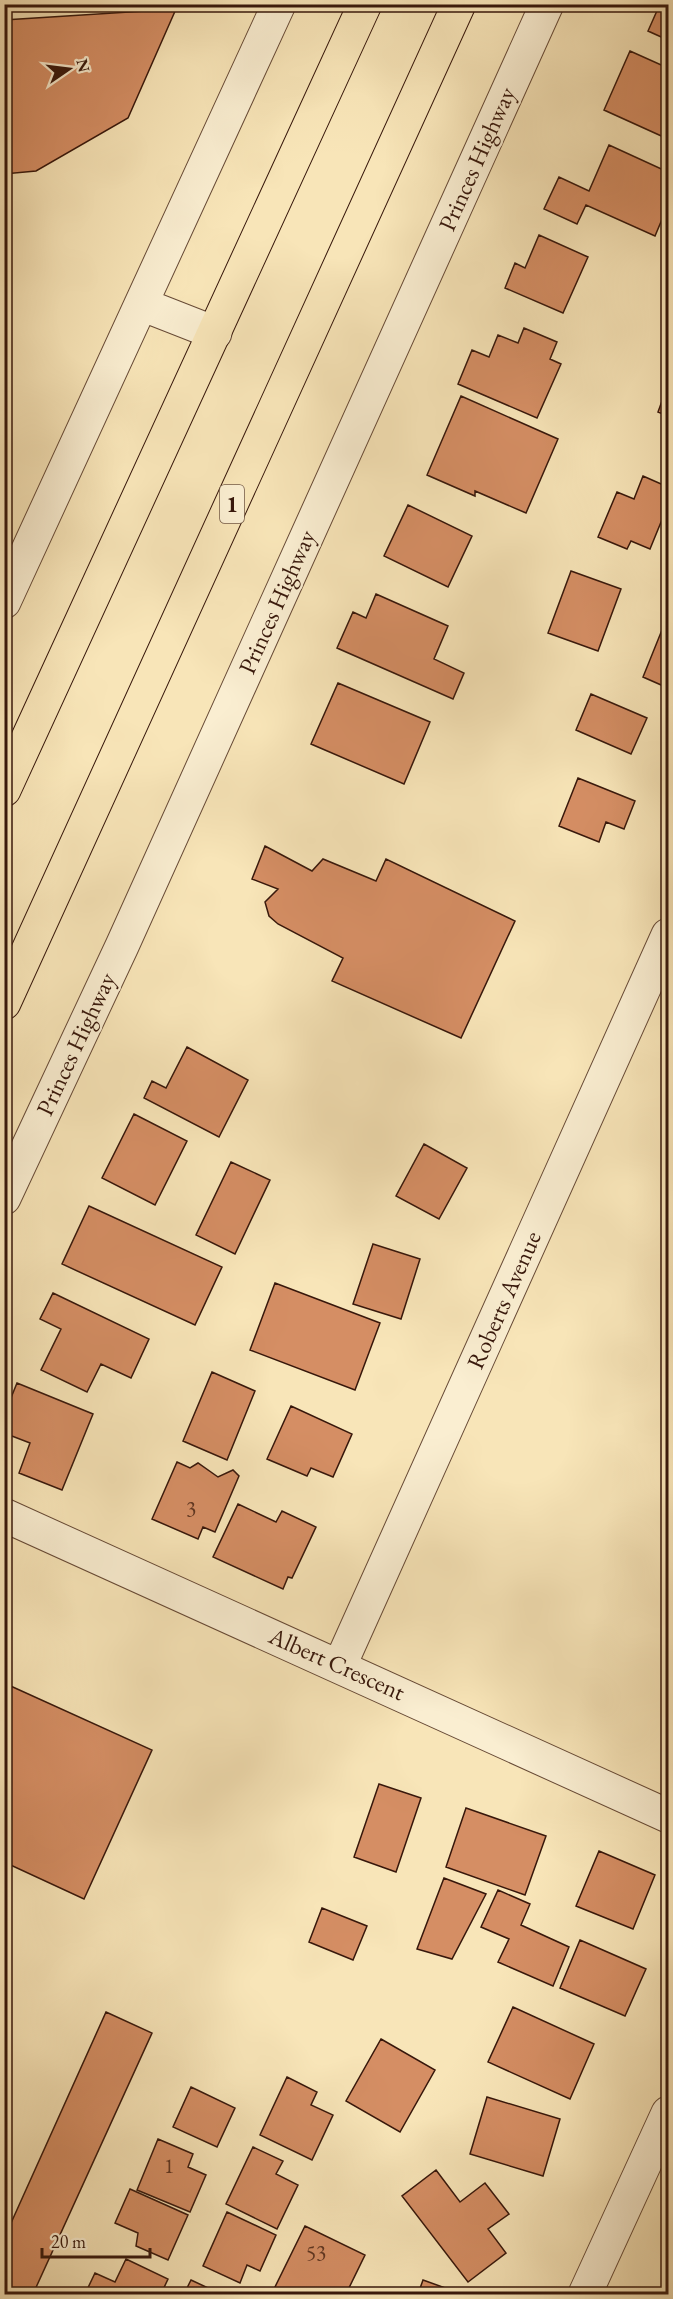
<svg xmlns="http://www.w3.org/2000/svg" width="673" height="2299" viewBox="0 0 673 2299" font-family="'EB Garamond',serif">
  <rect width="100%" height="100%" fill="#f8e5b8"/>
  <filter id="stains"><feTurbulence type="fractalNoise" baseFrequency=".00333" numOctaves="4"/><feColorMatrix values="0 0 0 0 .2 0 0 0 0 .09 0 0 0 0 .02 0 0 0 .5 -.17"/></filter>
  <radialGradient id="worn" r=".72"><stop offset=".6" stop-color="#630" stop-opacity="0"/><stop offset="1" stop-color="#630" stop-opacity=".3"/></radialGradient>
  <path fill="#d58e64" stroke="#37170b" stroke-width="1.5" d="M 660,4 L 668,4 L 668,40 L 648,31 Z
    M 176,9 L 128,118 L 36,171 L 4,174 L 4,20 Z
    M 630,51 L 668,68 L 668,139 L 604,110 Z
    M 609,145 L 668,172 L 668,205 L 655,236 L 586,205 L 577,224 L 544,209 L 559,177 L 589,191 Z
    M 539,235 L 588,257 L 563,313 L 505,288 L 515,263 L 525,268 Z
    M 524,328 L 557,342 L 550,359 L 561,364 L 537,418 L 458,384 L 472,350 L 489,357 L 498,335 L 518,343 Z
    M 667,387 L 668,388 L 668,416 L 658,412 Z
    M 461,396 L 558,439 L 526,513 L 475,491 L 475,496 L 427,475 Z
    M 643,476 L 668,487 L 668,505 L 650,549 L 631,541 L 627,549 L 598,537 L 617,492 L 634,499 Z
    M 408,505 L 472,536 L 448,587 L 384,556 Z
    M 571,571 L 621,589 L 598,651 L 548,633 Z
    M 376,594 L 448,626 L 434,659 L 464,673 L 453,699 L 337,648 L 353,612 L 366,618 Z
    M 668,615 L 668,688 L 643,677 Z
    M 338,683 L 430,722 L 404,784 L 311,744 Z
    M 591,694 L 647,718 L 631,754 L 576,730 Z
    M 578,778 L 635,801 L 624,829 L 606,822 L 599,842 L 559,826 Z
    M 265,846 L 312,871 L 323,859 L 376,881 L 386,859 L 515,921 L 461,1038 L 332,981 L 343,958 L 278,924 L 269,916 L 265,902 L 278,889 L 252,879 Z
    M 187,1047 L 248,1080 L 219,1137 L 144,1098 L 152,1081 L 166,1088 Z
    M 134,1114 L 187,1141 L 155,1205 L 102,1178 Z
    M 424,1144 L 467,1168 L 439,1219 L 396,1196 Z
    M 231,1162 L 270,1180 L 235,1254 L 196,1235 Z
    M 89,1206 L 222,1267 L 195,1325 L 62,1264 Z
    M 373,1244 L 420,1259 L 401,1319 L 353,1304 Z
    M 275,1283 L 380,1323 L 355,1390 L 250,1350 Z
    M 53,1293 L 149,1339 L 131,1378 L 101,1364 L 87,1392 L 41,1370 L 61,1329 L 40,1319 Z
    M 212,1372 L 255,1391 L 227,1460 L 183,1441 Z
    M 17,1383 L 93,1414 L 62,1490 L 19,1473 L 30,1443 L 4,1433 L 4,1415 Z
    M 291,1406 L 352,1434 L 333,1477 L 311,1468 L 307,1476 L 267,1459 Z
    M 177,1462 L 190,1468 L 198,1463 L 218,1477 L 233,1470 L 239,1476 L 215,1532 L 203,1527 L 198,1539 L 152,1519 Z
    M 238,1504 L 276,1522 L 282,1511 L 316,1527 L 292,1578 L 288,1577 L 283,1589 L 213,1557 Z
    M 4,1683 L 152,1750 L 84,1899 L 4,1862 Z
    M 379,1784 L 421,1798 L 396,1872 L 354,1857 Z
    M 466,1808 L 546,1836 L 525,1895 L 446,1867 Z
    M 599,1851 L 655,1875 L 633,1929 L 576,1906 Z
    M 444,1878 L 486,1894 L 452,1959 L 417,1949 Z
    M 498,1890 L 530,1904 L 521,1925 L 569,1947 L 553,1986 L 498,1962 L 509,1939 L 481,1927 Z
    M 322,1908 L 367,1926 L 353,1960 L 309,1942 Z
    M 580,1940 L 646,1969 L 625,2016 L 560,1988 Z
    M 513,2007 L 594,2044 L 570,2099 L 488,2062 Z
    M 106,2012 L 152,2033 L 33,2294 L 26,2294 L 4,2285 L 4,2220 L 11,2223 Z
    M 381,2039 L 435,2070 L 400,2132 L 346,2101 Z
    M 287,2077 L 317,2092 L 311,2105 L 333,2115 L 312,2160 L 260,2135 Z
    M 191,2087 L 235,2108 L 217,2147 L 173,2127 Z
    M 487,2097 L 560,2119 L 543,2176 L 470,2154 Z
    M 158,2139 L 193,2154 L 188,2167 L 206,2175 L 190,2212 L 137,2190 Z
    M 253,2147 L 283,2161 L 276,2174 L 298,2185 L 277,2229 L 226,2204 Z
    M 436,2170 L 460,2202 L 485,2183 L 509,2214 L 488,2229 L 506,2253 L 468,2282 L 402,2196 Z
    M 130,2189 L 188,2215 L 168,2260 L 136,2246 L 138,2233 L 115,2223 Z
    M 227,2212 L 276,2235 L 260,2271 L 247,2265 L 240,2283 L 203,2266 Z
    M 305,2226 L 365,2255 L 346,2294 L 291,2294 L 275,2287 Z
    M 126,2259 L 168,2279 L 161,2294 L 85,2294 L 95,2273 L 115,2282 Z
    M 191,2280 L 221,2294 L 184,2294 Z
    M 423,2280 L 462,2294 L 418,2294 Z"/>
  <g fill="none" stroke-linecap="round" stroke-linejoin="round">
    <g stroke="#674a36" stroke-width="35">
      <path id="minor" d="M 141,304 L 215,333
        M 4,602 L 279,4
        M 4,1198 L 122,946 L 547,4
        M 4,1515 L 668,1816
        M 340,1665 L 668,935
        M 585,2294 L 668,2113"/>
    </g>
    <g stroke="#37170b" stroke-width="35">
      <path id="trunk" d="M 4,790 L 365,4
        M 4,1003 L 459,4"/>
    </g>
    <use href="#minor" stroke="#faeed1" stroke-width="33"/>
    <use href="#trunk" stroke="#f8e5b8" stroke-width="33"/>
  </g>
  <g text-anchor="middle" stroke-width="4.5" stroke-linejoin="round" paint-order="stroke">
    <g font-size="21" fill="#5e3521">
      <text x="191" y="1516">3</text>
      <text x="169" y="2173">1</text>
      <text x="316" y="2260">53</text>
    </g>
    <rect fill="#faeed1" stroke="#725846" stroke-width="1.5" x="220" y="485" width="24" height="38" rx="4.5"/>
    <g font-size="22" font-weight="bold" fill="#37170b">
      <text x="232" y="512">1</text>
    </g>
    <g font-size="24" fill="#37170b" stroke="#faeed1">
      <text transform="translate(477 159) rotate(-66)" y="8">Princes Highway</text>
      <text transform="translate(277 602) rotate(-66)" y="8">Princes Highway</text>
      <text transform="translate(76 1044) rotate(-65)" y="8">Princes Highway</text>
      <text transform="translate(504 1300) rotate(-66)" y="8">Roberts Avenue</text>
      <text transform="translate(337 1664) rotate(24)" y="8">Albert Crescent</text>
    </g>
  </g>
  <rect width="673" height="2299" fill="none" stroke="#f8e5b8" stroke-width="24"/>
  <rect x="6" y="6" width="661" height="2287" fill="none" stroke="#37170b" stroke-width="3"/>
  <rect x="12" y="12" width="649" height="2275" fill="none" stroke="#37170b" stroke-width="1.5"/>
  <g transform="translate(69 69) rotate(76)" stroke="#faeed1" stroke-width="4.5" paint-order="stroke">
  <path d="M0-4.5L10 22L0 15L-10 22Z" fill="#37170b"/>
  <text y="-9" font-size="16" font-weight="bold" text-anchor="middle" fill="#37170b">N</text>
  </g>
  <path d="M42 2248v9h108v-9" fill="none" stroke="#37170b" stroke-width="3"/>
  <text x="51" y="2248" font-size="18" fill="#37170b" stroke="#faeed1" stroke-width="4.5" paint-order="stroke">20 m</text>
  <rect width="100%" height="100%" filter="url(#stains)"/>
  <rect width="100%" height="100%" fill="url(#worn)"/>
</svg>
